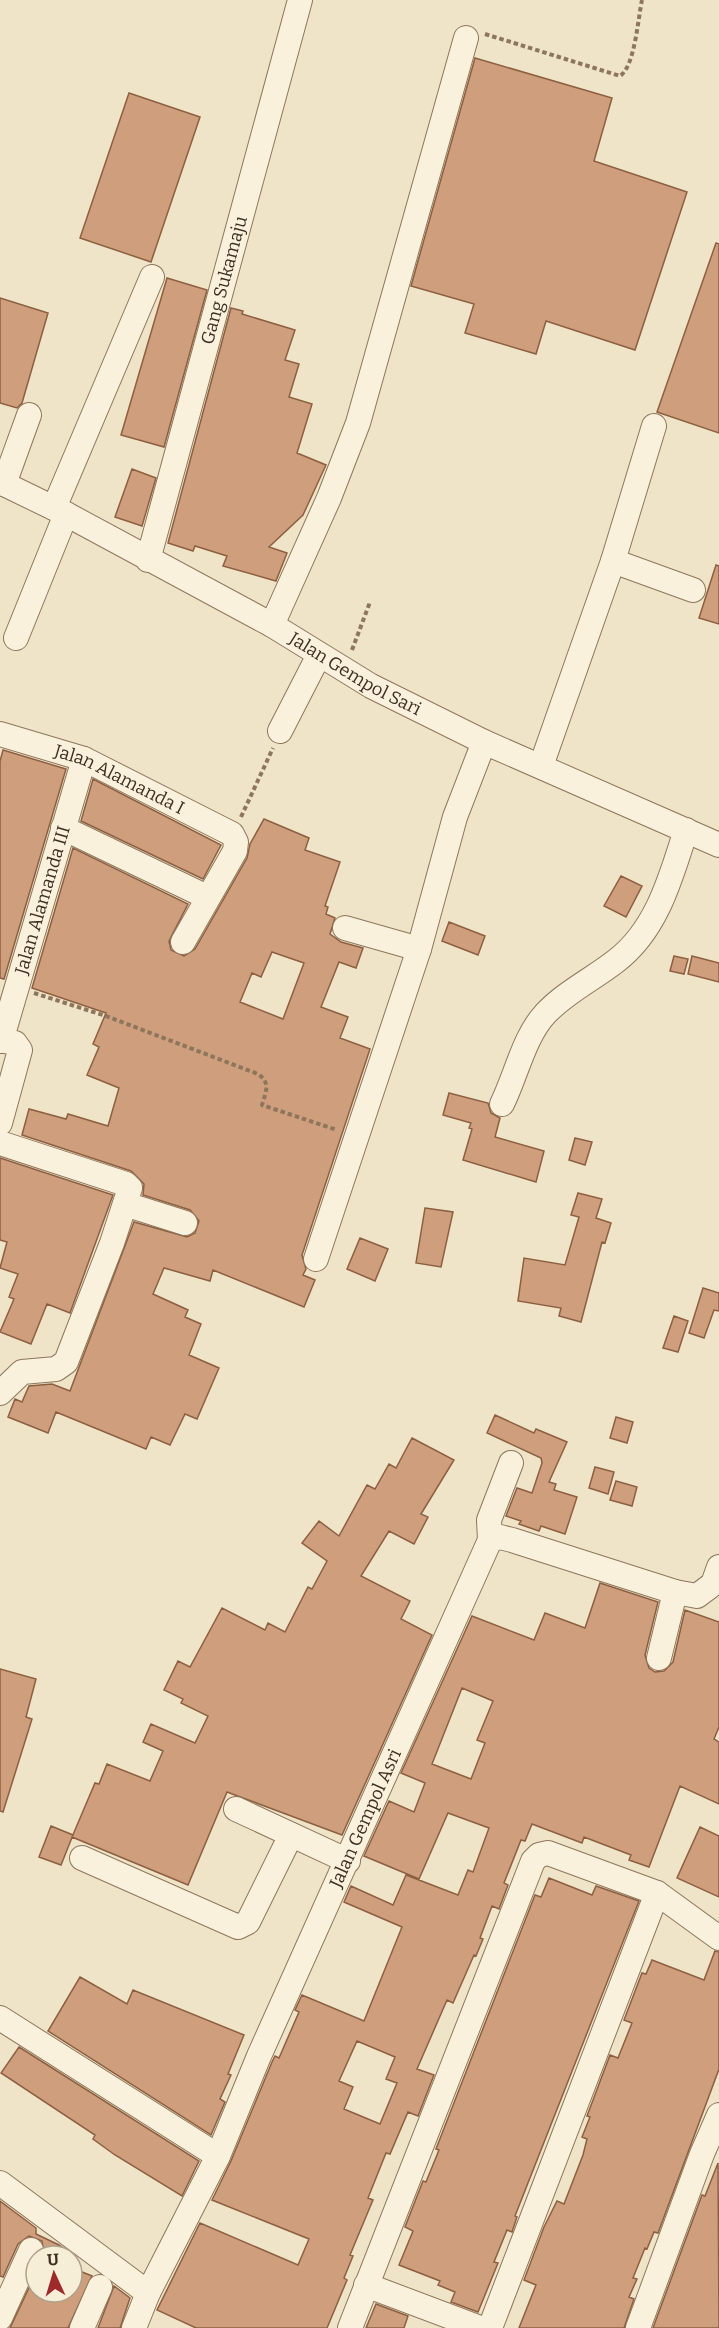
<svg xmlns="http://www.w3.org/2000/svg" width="719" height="2328" viewBox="0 0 719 2328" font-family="Bitter,serif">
  <rect width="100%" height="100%" fill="#f0e4c8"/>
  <path fill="#cf9f7d" stroke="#8d5f41" stroke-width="1.5" fill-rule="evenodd" d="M 475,58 L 612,98 L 594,161 L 687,192 L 635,350 L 546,321 L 536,354 L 465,333 L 474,304 L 411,286 Z
    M 129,93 L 200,117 L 151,262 L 80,238 Z
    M 716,243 L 719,244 L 719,433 L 657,412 Z
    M 167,278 L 207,290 L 164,447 L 121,435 Z
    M 0,298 L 48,313 L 22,403 L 17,408 L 0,403 Z
    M 231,308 L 243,311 L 242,314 L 295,330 L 285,360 L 299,364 L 289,397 L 312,404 L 297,453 L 326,465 L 303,515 L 269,547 L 287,553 L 276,581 L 223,566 L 227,556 L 195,546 L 193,551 L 168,543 Z
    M 132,469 L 156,478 L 142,526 L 115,517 Z
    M 716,565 L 719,566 L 719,624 L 699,618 Z
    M 3,750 L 66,769 L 4,979 L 0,978 L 0,761 Z
    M 93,779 L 221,845 L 203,879 L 81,821 Z
    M 264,819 L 309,838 L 305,850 L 340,862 L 325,906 L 328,907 L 326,914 L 335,918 L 330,934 L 341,942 L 363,948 L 356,968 L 339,962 L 321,1007 L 348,1017 L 340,1038 L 370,1049 L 302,1255 L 306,1269 L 303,1275 L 315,1280 L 304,1307 L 213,1270 L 210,1281 L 164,1268 L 153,1294 L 188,1310 L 185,1317 L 201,1324 L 189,1355 L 219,1368 L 197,1419 L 185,1414 L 170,1445 L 151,1437 L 146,1449 L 56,1412 L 48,1433 L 8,1417 L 15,1399 L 22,1402 L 29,1386 L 52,1384 L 70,1391 L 134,1222 L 187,1237 L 195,1233 L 199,1221 L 190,1210 L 143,1195 L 144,1184 L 131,1171 L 22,1135 L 29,1109 L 66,1119 L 68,1114 L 108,1126 L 119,1088 L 87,1075 L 99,1047 L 93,1044 L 106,1013 L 32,988 L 73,848 L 188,904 L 169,941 L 171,950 L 184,956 L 195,949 L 247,858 L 250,844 ZM 272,952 L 304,963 L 283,1019 L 240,1002 L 252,973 L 261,977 Z
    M 621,876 L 642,886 L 626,917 L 604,906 Z
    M 449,922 L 485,936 L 478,955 L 442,941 Z
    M 674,956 L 688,959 L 684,974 L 670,971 Z
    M 692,956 L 719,963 L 719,982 L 688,974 Z
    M 449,1093 L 488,1103 L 491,1113 L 500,1118 L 495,1137 L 544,1151 L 536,1182 L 463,1160 L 472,1129 L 469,1128 L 471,1123 L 443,1115 Z
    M 575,1138 L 592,1142 L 585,1165 L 569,1160 Z
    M 0,1158 L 113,1195 L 70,1313 L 47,1304 L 31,1344 L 0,1332 L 14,1299 L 9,1297 L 18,1274 L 0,1268 L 7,1242 L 0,1240 Z
    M 578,1193 L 602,1199 L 596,1218 L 611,1223 L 605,1243 L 602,1242 L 581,1322 L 559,1316 L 561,1308 L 518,1301 L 524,1258 L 565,1265 L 579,1217 L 571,1215 Z
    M 425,1208 L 453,1212 L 441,1267 L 416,1263 Z
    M 360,1238 L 388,1249 L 375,1281 L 347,1269 Z
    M 703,1288 L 719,1293 L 719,1311 L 714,1310 L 704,1338 L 689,1333 Z
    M 674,1316 L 688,1321 L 678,1352 L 663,1348 Z
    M 495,1415 L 534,1433 L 536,1429 L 567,1442 L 549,1482 L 556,1484 L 554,1490 L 577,1497 L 565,1534 L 541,1526 L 539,1531 L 519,1524 L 521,1521 L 506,1516 L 517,1488 L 532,1493 L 542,1463 L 541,1458 L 487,1433 Z
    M 616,1417 L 633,1422 L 627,1443 L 610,1438 Z
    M 412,1438 L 454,1460 L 421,1514 L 428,1517 L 414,1544 L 389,1531 L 361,1576 L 410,1601 L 401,1619 L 432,1635 L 342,1835 L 227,1792 L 188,1885 L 72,1837 L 95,1783 L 99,1784 L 107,1764 L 150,1781 L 163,1751 L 143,1742 L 151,1724 L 195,1743 L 208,1716 L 181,1703 L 183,1699 L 164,1690 L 178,1661 L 190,1667 L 222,1608 L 265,1630 L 268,1623 L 285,1632 L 308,1587 L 312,1589 L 327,1561 L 302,1543 L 319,1521 L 339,1536 L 367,1485 L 375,1489 L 389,1464 L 396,1468 Z
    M 595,1467 L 614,1472 L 608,1494 L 589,1488 Z
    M 616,1481 L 637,1487 L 632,1506 L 610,1500 Z
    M 600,1583 L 658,1602 L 645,1655 L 649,1668 L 655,1672 L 664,1671 L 673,1662 L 685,1610 L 719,1622 L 719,1727 L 714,1739 L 719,1742 L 719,1804 L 680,1786 L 649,1867 L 629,1860 L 631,1855 L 584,1837 L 582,1843 L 532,1824 L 525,1841 L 521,1840 L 504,1883 L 508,1885 L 499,1909 L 492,1906 L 480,1938 L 483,1939 L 476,1956 L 474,1955 L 453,2003 L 447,2000 L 417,2069 L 434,2075 L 418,2116 L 408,2112 L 390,2154 L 386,2153 L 368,2198 L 373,2200 L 350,2255 L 353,2256 L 344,2278 L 347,2280 L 327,2328 L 196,2328 L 157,2310 L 200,2223 L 298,2265 L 309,2239 L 212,2200 L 231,2161 L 272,2062 L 275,2056 L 279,2058 L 299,2012 L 295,2010 L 302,1995 L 364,2021 L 402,1927 L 344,1902 L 351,1886 L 393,1905 L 406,1875 L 458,1895 L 468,1870 L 473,1872 L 489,1828 L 448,1813 L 419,1879 L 364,1856 L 389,1801 L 414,1812 L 425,1783 L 401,1773 L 472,1616 L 534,1640 L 545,1613 L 585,1628 ZM 462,1688 L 493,1701 L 477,1740 L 485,1743 L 471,1779 L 432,1764 ZM 357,2041 L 395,2057 L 386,2079 L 397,2083 L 380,2124 L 344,2109 L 353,2087 L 339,2081 Z
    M 0,1669 L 36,1679 L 26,1717 L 32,1719 L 3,1812 L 0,1811 Z
    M 51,1826 L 73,1835 L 61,1865 L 39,1857 Z
    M 700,1827 L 719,1836 L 719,1897 L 677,1878 Z
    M 549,1878 L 592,1895 L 596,1886 L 639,1901 L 515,2216 L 517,2217 L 512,2232 L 507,2230 L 494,2262 L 498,2263 L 478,2312 L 451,2302 L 455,2292 L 438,2285 L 440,2281 L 399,2265 L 413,2231 L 405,2227 L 423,2181 L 426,2182 L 439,2150 L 436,2149 L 535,1895 L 541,1897 Z
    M 715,1951 L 719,1952 L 719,2069 L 658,2233 L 654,2232 L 647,2249 L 645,2248 L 633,2278 L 637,2279 L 629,2297 L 634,2299 L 624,2328 L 519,2328 L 536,2285 L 524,2280 L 544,2227 L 557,2201 L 564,2204 L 583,2155 L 587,2139 L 582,2137 L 590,2117 L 587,2116 L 610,2055 L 618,2058 L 632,2023 L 624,2020 L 642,1973 L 646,1974 L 652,1960 L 704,1980 Z
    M 80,1977 L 127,2004 L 133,1990 L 244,2035 L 228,2074 L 231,2075 L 220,2099 L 225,2102 L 211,2135 L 48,2031 Z
    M 19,2047 L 199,2161 L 182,2196 L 115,2155 L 93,2139 L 95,2135 L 1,2073 Z
    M 718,2163 L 719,2328 L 653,2328 L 702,2195 L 705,2196 Z
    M 0,2201 L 36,2228 L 36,2234 L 59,2245 L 74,2256 L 44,2256 L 42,2241 L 29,2236 L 18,2244 L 3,2277 L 0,2276 Z
    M 72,2268 L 92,2276 L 68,2328 L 10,2328 L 36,2273 L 36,2292 L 72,2292 Z
    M 114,2286 L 130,2298 L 120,2328 L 98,2328 Z
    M 376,2304 L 408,2316 L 404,2328 L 366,2328 Z"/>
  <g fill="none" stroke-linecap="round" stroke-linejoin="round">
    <g stroke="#8d765c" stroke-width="26">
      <g id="minor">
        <path id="s1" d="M 0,482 L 66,514 L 272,625 L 371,686 L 484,742 L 719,845"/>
        <path d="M 4,484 L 29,415"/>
        <path d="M 54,508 L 152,277"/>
        <path id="s2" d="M 148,560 L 300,0"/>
        <path d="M 613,561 L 693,590"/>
        <path d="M 272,625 L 329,498 L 358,423 L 466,38"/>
        <path d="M 16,638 L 66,514"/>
        <path d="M 280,731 L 319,655"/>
        <path id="s3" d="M 0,734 L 84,759 L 232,834 L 236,842 L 235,851 L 183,942"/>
        <path d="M 541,766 L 613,561 L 654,426"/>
        <path d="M 63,828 L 207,897"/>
        <path d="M 345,928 L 419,949"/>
        <path d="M 0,1040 L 15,1043 L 20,1050 L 0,1123"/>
        <path id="s4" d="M 1,1041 L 84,759"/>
        <path d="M 502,1104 C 516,1076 524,1036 546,1013 C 566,992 593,979 616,961 C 657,930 671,877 686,830"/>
        <path d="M 0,1143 L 126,1184 L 130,1188 L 112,1243 L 66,1362 L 56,1369 L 22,1372 L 0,1393"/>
        <path d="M 125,1204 L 185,1223"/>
        <path d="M 316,1259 L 419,949 L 455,817 L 484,742"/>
        <path d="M 490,1540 L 489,1520 L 511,1463"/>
        <path d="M 659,1658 L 675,1592"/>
        <path d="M 236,1809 L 348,1861"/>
        <path d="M 82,1858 L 238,1927 L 248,1922 L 291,1835"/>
        <path d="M 0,2018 L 218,2156"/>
        <path d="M 0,2183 L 148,2293"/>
        <path d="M 366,2285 L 480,2328"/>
        <path d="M 0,2318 L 31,2250"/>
        <path d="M 82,2328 L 100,2287"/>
        <path id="s5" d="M 134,2328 L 148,2293 L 218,2156 L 259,2056 L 490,1540 L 500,1537 L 512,1540 L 675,1592 L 697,1596 L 713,1584 L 719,1567"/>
        <path d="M 350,2328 L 533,1861 L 539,1855 L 548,1853 L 657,1893 L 719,1938"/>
        <path d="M 490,2328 L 657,1893"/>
        <path d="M 638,2328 L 702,2154 L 719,2115"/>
      </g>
    </g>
    <path stroke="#8d765c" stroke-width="4" stroke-dasharray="4.5 3" stroke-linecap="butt" d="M 485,34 L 620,76 C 635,66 638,18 642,0
      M 352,650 L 370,602
      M 241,817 L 273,748
      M 34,993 L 106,1016 L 258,1074 C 271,1083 266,1091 262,1105 L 337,1130"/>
    <use href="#minor" stroke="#faf1dc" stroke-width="24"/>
  </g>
  <g text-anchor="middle" stroke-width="5" stroke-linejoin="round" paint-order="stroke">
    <g font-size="18" fill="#3d2e20" stroke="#f7eed8">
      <text dy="6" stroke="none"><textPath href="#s2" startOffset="290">Gang Sukamaju</textPath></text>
      <text dy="6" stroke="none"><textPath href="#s1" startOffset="404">Jalan Gempol Sari</textPath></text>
      <text dy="6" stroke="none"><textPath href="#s3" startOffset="128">Jalan Alamanda I</textPath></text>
      <text dy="6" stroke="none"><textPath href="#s4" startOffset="147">Jalan Alamanda III</textPath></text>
      <text dy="6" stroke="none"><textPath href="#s5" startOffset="560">Jalan Gempol Asri</textPath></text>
    </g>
  </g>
  <g transform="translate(54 2274) rotate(356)"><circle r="28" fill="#f7eed8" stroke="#ada18e" stroke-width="1.5"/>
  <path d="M0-4.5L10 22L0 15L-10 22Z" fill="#9e2a2b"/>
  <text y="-9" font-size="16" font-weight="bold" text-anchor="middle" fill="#3d2e20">U</text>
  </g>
</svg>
